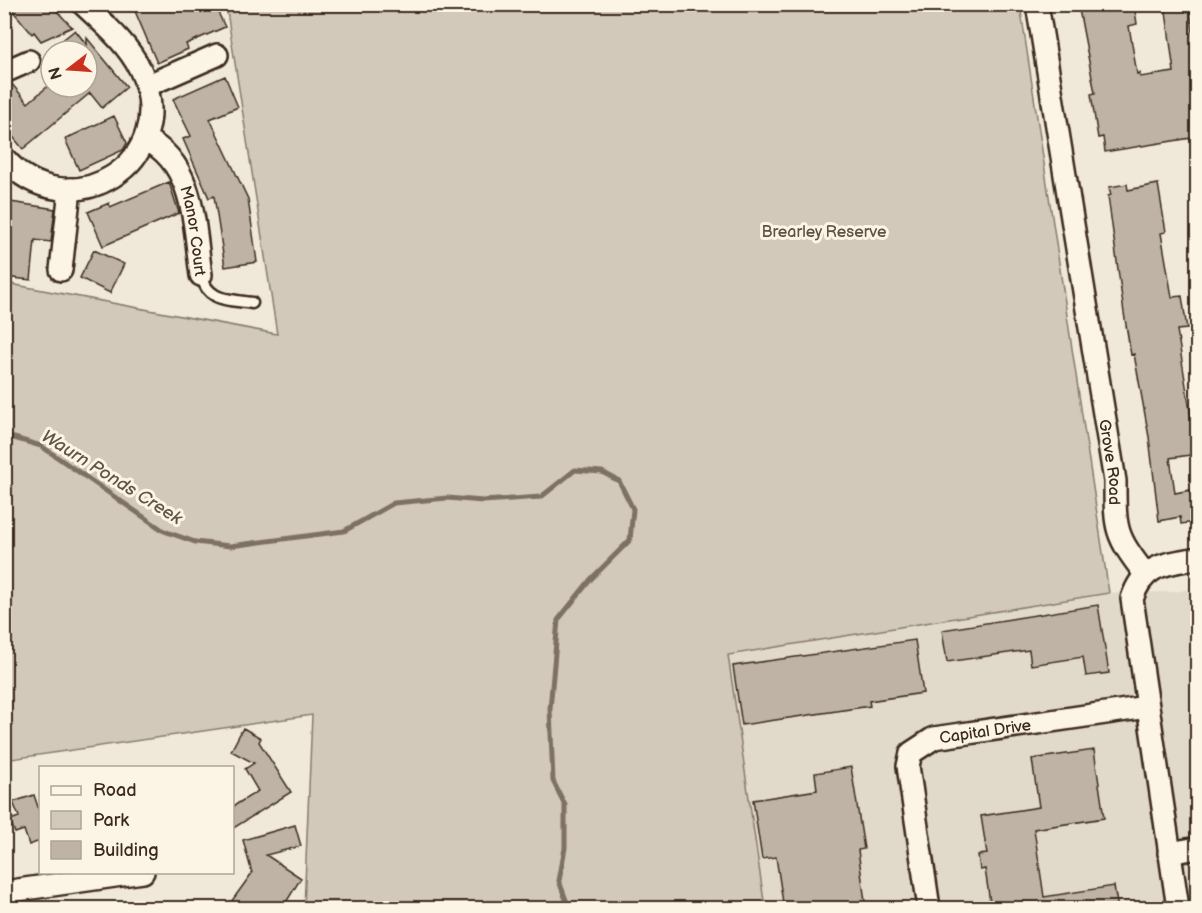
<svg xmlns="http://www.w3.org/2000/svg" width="1202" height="913" viewBox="0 0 1202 913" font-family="'Balsamiq Sans',sans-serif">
  <rect width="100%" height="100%" fill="#f0e9d9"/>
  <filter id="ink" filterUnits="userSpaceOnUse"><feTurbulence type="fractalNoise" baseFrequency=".0167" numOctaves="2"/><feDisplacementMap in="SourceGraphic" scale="12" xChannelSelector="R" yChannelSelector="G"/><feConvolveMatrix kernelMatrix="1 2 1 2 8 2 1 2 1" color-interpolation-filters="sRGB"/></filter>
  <g filter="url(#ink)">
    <path fill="#e1d9c9" d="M 1197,588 L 1197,908 L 765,908 L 728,655 L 1109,593 L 1174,592 Z"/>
    <path fill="#d2c9ba" stroke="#867a6c" stroke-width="1.5" d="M 226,5 L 1020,5 L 1109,593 L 728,655 L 765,908 L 304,908 L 312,715 L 5,760 L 5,283 L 277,334 Z"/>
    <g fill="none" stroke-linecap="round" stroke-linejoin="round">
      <path stroke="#7e7163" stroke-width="5" d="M 4,435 L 41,446 L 164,531 L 195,542 L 230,546 L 344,531 L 394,503 L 447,498 L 483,501 L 541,497 L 575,470 L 602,472 L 619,481 L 633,509 L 630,540 L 591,579 L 558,620 L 550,709 L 553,781 L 565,805 L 565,848 L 559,881 L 569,908"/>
    </g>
    <path fill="#beb3a4" stroke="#3b2a1e" stroke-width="1.5" d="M 7,4 L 50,4 L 72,27 L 41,41 L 34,32 L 32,34 Z
      M 132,4 L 214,4 L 225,27 L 186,44 L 188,49 L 157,63 Z
      M 1078,4 L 1134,4 L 1137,24 L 1129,26 L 1137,74 L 1140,73 L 1140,77 L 1174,72 L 1165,4 L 1189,4 L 1194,38 L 1197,37 L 1197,137 L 1105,152 L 1103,137 L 1098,138 L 1091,94 L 1095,93 Z
      M 75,30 L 87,45 L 87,38 L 127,87 L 102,108 L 90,93 L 23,149 L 4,126 L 4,84 L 11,83 L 28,103 L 47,87 L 87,87 L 87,51 L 49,51 Z
      M 225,76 L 238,107 L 210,119 L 248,199 L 257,262 L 225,267 L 214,196 L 209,198 L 183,139 L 191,136 L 173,99 Z
      M 114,116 L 127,143 L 123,150 L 79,170 L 65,139 Z
      M 169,182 L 179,213 L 103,246 L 88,212 L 109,203 L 110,207 Z
      M 1127,184 L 1128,190 L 1158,184 L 1166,232 L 1161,233 L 1172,297 L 1182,296 L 1187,329 L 1177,330 L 1197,454 L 1170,458 L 1175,493 L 1190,490 L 1196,522 L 1181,524 L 1180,517 L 1159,521 L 1149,437 L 1134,354 L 1131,355 L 1124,313 L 1108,196 L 1111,195 L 1109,187 Z
      M 4,201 L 55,209 L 51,242 L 35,240 L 31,280 L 4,277 Z
      M 94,250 L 124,264 L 110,293 L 80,278 Z
      M 1098,605 L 1109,673 L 1086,676 L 1083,657 L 1031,665 L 1029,650 L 947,662 L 942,630 Z
      M 915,640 L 923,693 L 869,701 L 870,706 L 742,725 L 733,666 Z
      M 243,728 L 261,738 L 259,742 L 291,792 L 232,829 L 232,807 L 258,791 L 245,769 L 254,763 L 231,751 Z
      M 1094,750 L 1104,818 L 1034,829 L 1044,897 L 1114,886 L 1118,909 L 991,909 L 985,869 L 980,870 L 978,855 L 987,854 L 981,816 L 1039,807 L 1032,759 Z
      M 851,767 L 864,849 L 858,850 L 866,909 L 784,909 L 776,857 L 762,859 L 753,800 L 817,790 L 815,773 Z
      M 34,795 L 40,813 L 40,841 L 29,845 L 24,830 L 15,833 L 10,820 L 19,817 L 13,802 Z
      M 295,825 L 301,846 L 266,855 L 301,878 L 282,909 L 226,909 L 252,873 L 243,840 Z"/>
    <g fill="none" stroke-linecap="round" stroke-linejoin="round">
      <g stroke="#3b2a1e" stroke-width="15">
        <path id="service" d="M 201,275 C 208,302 228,299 252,303"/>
      </g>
      <g stroke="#3b2a1e" stroke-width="26">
        <g id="minor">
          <path id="s1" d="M 1037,4 L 1115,481 C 1115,530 1115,535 1145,574"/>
          <path d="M 4,72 L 29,61"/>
          <path d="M 146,86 L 217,55"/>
          <path id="s2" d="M 146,140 C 195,163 194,227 201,275"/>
          <path d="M 4,158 C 67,232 185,163 140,69 C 127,43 104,24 83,4"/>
          <path d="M 61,270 L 70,189"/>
          <path d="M 1169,853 L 1198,848"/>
          <path d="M 4,892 L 143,872"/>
          <path id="s3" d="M 929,908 L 908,766 L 911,753 L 934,738 L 1147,707"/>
          <path d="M 1178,908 L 1132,599 C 1143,564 1166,564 1198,558"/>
        </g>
      </g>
      <use href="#service" stroke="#fcf5e5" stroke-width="10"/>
      <use href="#minor" stroke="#fcf5e5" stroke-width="21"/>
    </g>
  </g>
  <g text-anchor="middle" stroke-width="6" stroke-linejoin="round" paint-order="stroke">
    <g font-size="16" fill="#3b2a1e" stroke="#fcf5e5">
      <text dy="6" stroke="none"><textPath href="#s2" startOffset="108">Manor Court</textPath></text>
      <text dy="6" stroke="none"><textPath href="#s1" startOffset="464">Grove Road</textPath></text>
      <text dy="6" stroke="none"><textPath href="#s3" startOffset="236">Capital Drive</textPath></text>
    </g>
    <g font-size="16" fill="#615245" stroke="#fcf5e5">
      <text x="824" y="237">Brearley Reserve</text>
    </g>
    <g font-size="18" font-style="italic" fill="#625346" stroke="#fcf5e5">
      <text transform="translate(112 477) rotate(32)" y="6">Waurn Ponds Creek</text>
    </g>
  </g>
  <rect width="1202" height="913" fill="none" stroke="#fcf5e5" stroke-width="24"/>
  <rect x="12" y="12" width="1178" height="889" fill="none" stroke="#3b2a1e" stroke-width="2" filter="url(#ink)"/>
  <rect x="39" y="766" width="195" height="108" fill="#fcf5e5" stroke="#afa495" stroke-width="1.5"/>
  <rect x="51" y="786" width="30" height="9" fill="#fcf5e5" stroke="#afa495" stroke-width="1.5"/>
  <text x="93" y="796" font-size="18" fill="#3b2a1e">Road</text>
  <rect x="51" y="811" width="30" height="18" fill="#d2c9ba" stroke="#afa495" stroke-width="1.5"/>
  <text x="93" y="826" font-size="18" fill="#3b2a1e">Park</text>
  <rect x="51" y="841" width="30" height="18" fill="#beb3a4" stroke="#afa495" stroke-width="1.5"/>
  <text x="93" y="856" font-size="18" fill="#3b2a1e">Building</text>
  <g transform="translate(69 69) rotate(253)"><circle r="28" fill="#fcf5e5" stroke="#afa495" stroke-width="1.5"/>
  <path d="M0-4.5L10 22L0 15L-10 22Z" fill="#c8321e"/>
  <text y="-9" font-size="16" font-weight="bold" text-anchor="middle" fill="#3b2a1e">N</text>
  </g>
</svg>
